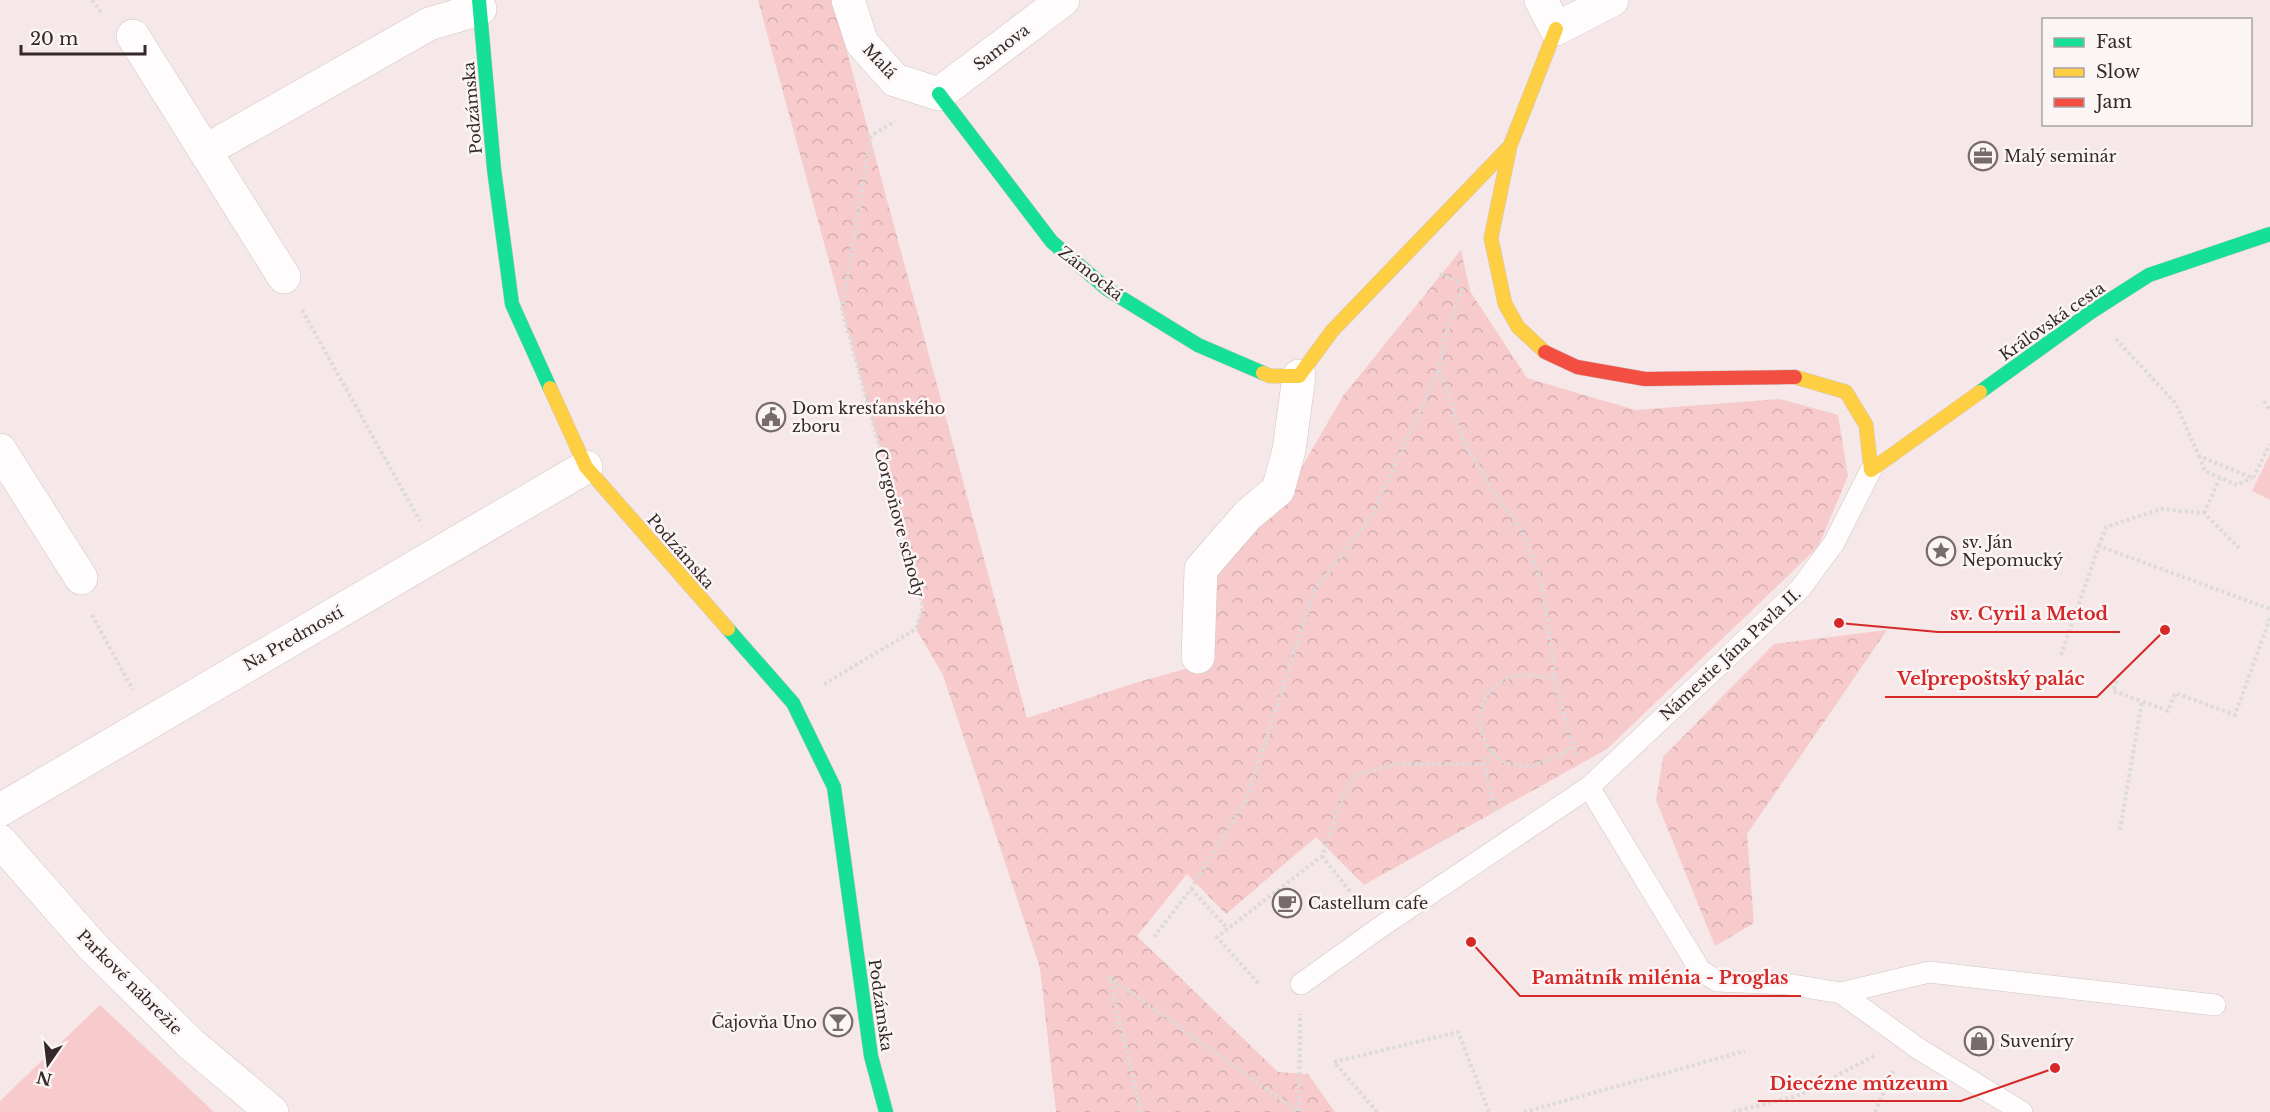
<svg xmlns="http://www.w3.org/2000/svg" width="2270" height="1112" viewBox="0 0 2270 1112" font-family="'Libre Baskerville',serif">
  <defs>
    <pattern id="forest-crowns" width="20" height="18" patternUnits="userSpaceOnUse" patternTransform="scale(1.5)"><rect width="20" height="18" fill="#f7cacb"/><path d="M2 6a3 3 0 1 1 6 0M12 15a3 3 0 1 1 6 0" fill="none" stroke="#d4aeae"/></pattern>
  </defs>
  <rect width="100%" height="100%" fill="#f6e8e8"/>
  <path fill="#f7cacb" d="M 2270,454 L 2270,500 L 2252,491 Z
    M 100,1005 L 214,1112 L 0,1112 L 0,1101 Z"/>
  <path fill="url(#forest-crowns)" d="M 758,0 L 833,0 L 1027,718 L 1135,683 L 1207,663 L 1216,572 L 1288,491 L 1343,396 L 1461,250 L 1470,291 L 1527,378 L 1635,410 L 1780,399 L 1838,415 L 1848,476 L 1818,547 L 1607,749 L 1364,885 L 1316,837 L 1226,914 L 1187,874 L 1137,936 L 1278,1072 L 1308,1074 L 1335,1112 L 1056,1112 L 1040,968 L 943,675 L 916,629 L 923,607 Z
    M 1887,630 L 1747,834 L 1754,923 L 1715,946 L 1656,800 L 1663,757 L 1774,644 Z"/>
  <g fill="none" stroke-linecap="round" stroke-linejoin="round">
    <g stroke="#d0c4c4" stroke-width="22">
      <path id="lane" d="M 1589,787 L 1700,970 L 1717,981 L 1787,984 L 1841,993 L 1919,1049 L 2022,1112
        M 1301,984 L 1379,928 L 1589,787 L 1800,589 L 1834,543 L 1871,470
        M 1841,993 L 1929,972 L 2215,1005"/>
    </g>
    <g stroke="#d0c4c4" stroke-width="34">
      <path id="street" d="M 848,0 L 862,43 L 895,80 L 939,94 L 1063,0
        M 1541,0 L 1556,29 L 1612,0
        M 133,36 L 284,277
        M 205,151 L 429,24 L 480,9
        M 0,450 L 81,578
        M 1198,657 L 1201,569 L 1248,515 L 1278,490 L 1289,450 L 1299,376
        M 0,810 L 586,467
        M 0,841 L 93,947 L 190,1043 L 272,1112"/>
    </g>
    <g stroke="#d0c4c4" stroke-width="15">
      <path id="fast" d="M 479,0 L 494,169 L 512,304 L 550,388
        M 939,94 L 1052,242 L 1107,289 L 1198,345 L 1263,373
        M 1980,392 L 2091,312 L 2149,275 L 2270,234
        M 728,629 L 793,703 L 834,787 L 871,1056 L 886,1112"/>
    </g>
    <g stroke="#d0c4c4" stroke-width="15">
      <path id="slow" d="M 1545,352 L 1518,327 L 1505,304 L 1491,238 L 1510,146 L 1556,29
        M 1263,373 L 1270,376 L 1299,376 L 1332,331 L 1510,146
        M 1795,377 L 1846,392 L 1866,425 L 1871,470 L 1980,392
        M 550,388 L 586,467 L 728,629"/>
    </g>
    <g stroke="#d0c4c4" stroke-width="15">
      <path id="jam" d="M 1545,352 L 1577,367 L 1645,379 L 1795,377"/>
    </g>
    <path stroke="#dddada" stroke-width="4" stroke-dasharray="3 3" stroke-linecap="butt" d="M 92,0 L 102,14
      M 1440,274 L 1461,282
      M 1462,288 L 1446,333 L 1439,369 L 1464,442 L 1495,494 L 1522,530 L 1542,584 L 1554,667 L 1553,678
      M 302,310 L 420,521
      M 2116,339 L 2176,404 L 2199,456 L 2253,478 L 2270,444
      M 2264,401 L 2270,411
      M 2199,456 L 2205,471 L 2237,485 L 2252,478
      M 2204,513 L 2220,478
      M 2099,546 L 2106,527 L 2161,509 L 2204,513 L 2240,549
      M 92,615 L 133,690
      M 2061,655 L 2099,546 L 2270,609
      M 2119,675 L 2113,691 L 2142,701
      M 824,684 L 916,629 L 923,607 L 842,310 L 871,136 L 895,121
      M 1573,748 C 1560,754 1545,764 1530,766 C 1474,772 1460,689 1516,676 C 1527,674 1541,677 1553,678 L 1576,755
      M 1493,754 L 1484,764 L 1495,811
      M 2120,830 L 2142,701 L 2168,711 L 2175,693 L 2235,715 L 2270,618
      M 1322,856 L 1360,904
      M 1191,889 L 1228,929
      M 1154,937 L 1191,889 L 1246,800 L 1315,589 L 1370,519 L 1439,369
      M 1258,983 L 1217,937 L 1322,856 L 1346,787 L 1359,774 L 1397,764 L 1484,764
      M 1299,1111 L 1300,1014
      M 1141,1112 L 1109,977 L 1299,1112
      M 1377,1112 L 1334,1062 L 1458,1032 L 1489,1112
      M 1524,1112 L 1745,1051
      M 1733,1112 L 1800,1095 L 1874,1056
      M 1875,1112 L 1894,1069"/>
    <use href="#lane" stroke="#fefcfc" stroke-width="21"/>
    <use href="#street" stroke="#fefcfc" stroke-width="33"/>
    <use href="#fast" stroke="#16e098" stroke-width="14"/>
    <use href="#slow" stroke="#ffcf43" stroke-width="14"/>
    <use href="#jam" stroke="#f24e42" stroke-width="14"/>
  </g>
  <defs>
    <g id="office-ring" transform="scale(1.5)"><circle r="9.5" fill="#fbf5f5" stroke="#786b6b" stroke-width="1.5"/><path d="M-6-3h4V-5.5h4V-3h4V5H-6ZM-1-4.5V-3h2v-1.5ZM-6 0V1H6V0Z" fill="#786b6b"/></g>
    <g id="civic-ring" transform="scale(1.5)"><circle r="9.5" fill="#fbf5f5" stroke="#786b6b" stroke-width="1.5"/><path d="M-.6-6.5H3V-4.5H.6V-3L4-1V1h2V6H-6V1h2V-1L-.6-3ZM-1.2 2.5V6h2.4V2.5Z" fill="#786b6b"/></g>
    <g id="sight-ring" transform="scale(1.5)"><circle r="9.5" fill="#fbf5f5" stroke="#786b6b" stroke-width="1.5"/><path d="M0-6L1.8-2.2L6-1.7L2.9 1.2L3.7 5.4L0 3.3L-3.7 5.4L-2.9 1.2L-6-1.7L-1.8-2.2Z" fill="#786b6b"/></g>
    <g id="cafe-ring" transform="scale(1.5)"><circle r="9.5" fill="#fbf5f5" stroke="#786b6b" stroke-width="1.5"/><path d="M-5.5-4.5H6V0H3Q3 3.5 0 3.5H-2.5Q-5.5 3.5-5.5 0ZM3-3.2v2h1.7v-2ZM-6 4.5H4V6H-6Z" fill="#786b6b"/></g>
    <g id="bar-ring" transform="scale(1.5)"><circle r="9.5" fill="#fbf5f5" stroke="#786b6b" stroke-width="1.5"/><path d="M-6-5H6L.8 .8V4.5H3.5V6h-7V4.5H-.8V.8Z" fill="#786b6b"/></g>
    <g id="shop-ring" transform="scale(1.5)"><circle r="9.5" fill="#fbf5f5" stroke="#786b6b" stroke-width="1.5"/><path d="M-5-2.5h2.3a2.7 3.5 0 0 1 5.4 0H5L5.5 6h-11ZM-1.5-2.5h3a1.5 2.3 0 0 0-3 0Z" fill="#786b6b"/></g>
  </defs>
  <g fill-rule="evenodd">
    <use href="#office-ring" x="1983" y="156"/>
    <use href="#civic-ring" x="771" y="417"/>
    <use href="#sight-ring" x="1941" y="551"/>
    <use href="#cafe-ring" x="1287" y="903"/>
    <use href="#bar-ring" x="838" y="1022"/>
    <use href="#shop-ring" x="1979" y="1041"/>
  </g>
  <g text-anchor="middle" stroke-width="5" stroke-linejoin="round" paint-order="stroke">
    <g font-size="16" fill="#342828" stroke="#fbf5f5">
      <text transform="translate(1001 47) rotate(-37)" y="6">Samova</text>
      <text transform="translate(880 61) rotate(47)" y="6">Malá</text>
      <text transform="translate(472 108) rotate(-95)" y="6">Podzámska</text>
      <text transform="translate(1091 273) rotate(38)" y="6">Zámocká</text>
      <text transform="translate(2052 321) rotate(-35)" y="6">Kráľovská cesta</text>
      <text transform="translate(900 523) rotate(75)" y="6">Corgoňove schody</text>
      <text transform="translate(681 551) rotate(49)" y="6">Podzámska</text>
      <text transform="translate(293 638) rotate(-30)" y="6">Na Predmostí</text>
      <text transform="translate(1730 654) rotate(-43)" y="6">Námestie Jána Pavla II.</text>
      <text transform="translate(130 982) rotate(45)" y="6">Parkové nábrežie</text>
      <text transform="translate(881 1005) rotate(82)" y="6">Podzámska</text>
    </g>
    <g font-size="16" fill="#342828" stroke="#fbf5f5" text-anchor="start">
      <text x="2004" y="162">Malý seminár</text>
      <text x="792" y="414">Dom kresťanského<tspan x="792" dy="18">zboru</tspan></text>
      <text x="1962" y="548">sv. Ján<tspan x="1962" dy="18">Nepomucký</tspan></text>
      <text x="1308" y="909">Castellum cafe</text>
      <text x="817" y="1028" text-anchor="end">Čajovňa Uno</text>
      <text x="2000" y="1047">Suveníry</text>
    </g>
  </g>
  <path fill="none" stroke="#d62828" stroke-width="2" d="M1839 623L1938 632H2120M2165 630L2097 697H1885M1471 942L1520 996H1801M2055 1068L1961 1101H1758"/>
  <g fill="#d62828" stroke="#fbf5f5" stroke-width="2">
    <circle cx="1839" cy="623" r="6"/>
    <circle cx="2165" cy="630" r="6"/>
    <circle cx="1471" cy="942" r="6"/>
    <circle cx="2055" cy="1068" r="6"/>
  </g>
  <g font-size="18" text-anchor="middle" font-weight="bold" fill="#d62828" stroke="#fbf5f5" stroke-width="5" stroke-linejoin="round" paint-order="stroke">
    <text x="2029" y="620">sv. Cyril a Metod</text>
    <text x="1991" y="685">Veľprepoštský palác</text>
    <text x="1660" y="984">Pamätník milénia - Proglas</text>
    <text x="1859" y="1090">Diecézne múzeum</text>
  </g>
  <rect x="2042" y="18" width="210" height="108" fill="#fbf5f5" stroke="#aba3a3" stroke-width="1.5"/>
  <rect x="2054" y="38" width="30" height="9" fill="#16e098" stroke="#aba3a3" stroke-width="1.5"/>
  <text x="2096" y="48" font-size="18" fill="#342828">Fast</text>
  <rect x="2054" y="68" width="30" height="9" fill="#ffcf43" stroke="#aba3a3" stroke-width="1.5"/>
  <text x="2096" y="78" font-size="18" fill="#342828">Slow</text>
  <rect x="2054" y="98" width="30" height="9" fill="#f24e42" stroke="#aba3a3" stroke-width="1.5"/>
  <text x="2096" y="108" font-size="18" fill="#342828">Jam</text>
  <g transform="translate(48 1064) rotate(194)" stroke="#fbf5f5" stroke-width="4.5" paint-order="stroke">
  <path d="M0-4.5L10 22L0 15L-10 22Z" fill="#342828"/>
  <text y="-9" font-size="16" font-weight="bold" text-anchor="middle" fill="#342828">N</text>
  </g>
  <path d="M21 45v9h124v-9" fill="none" stroke="#342828" stroke-width="3"/>
  <text x="30" y="45" font-size="18" fill="#342828" stroke="#fbf5f5" stroke-width="4.5" paint-order="stroke">20 m</text>
</svg>
